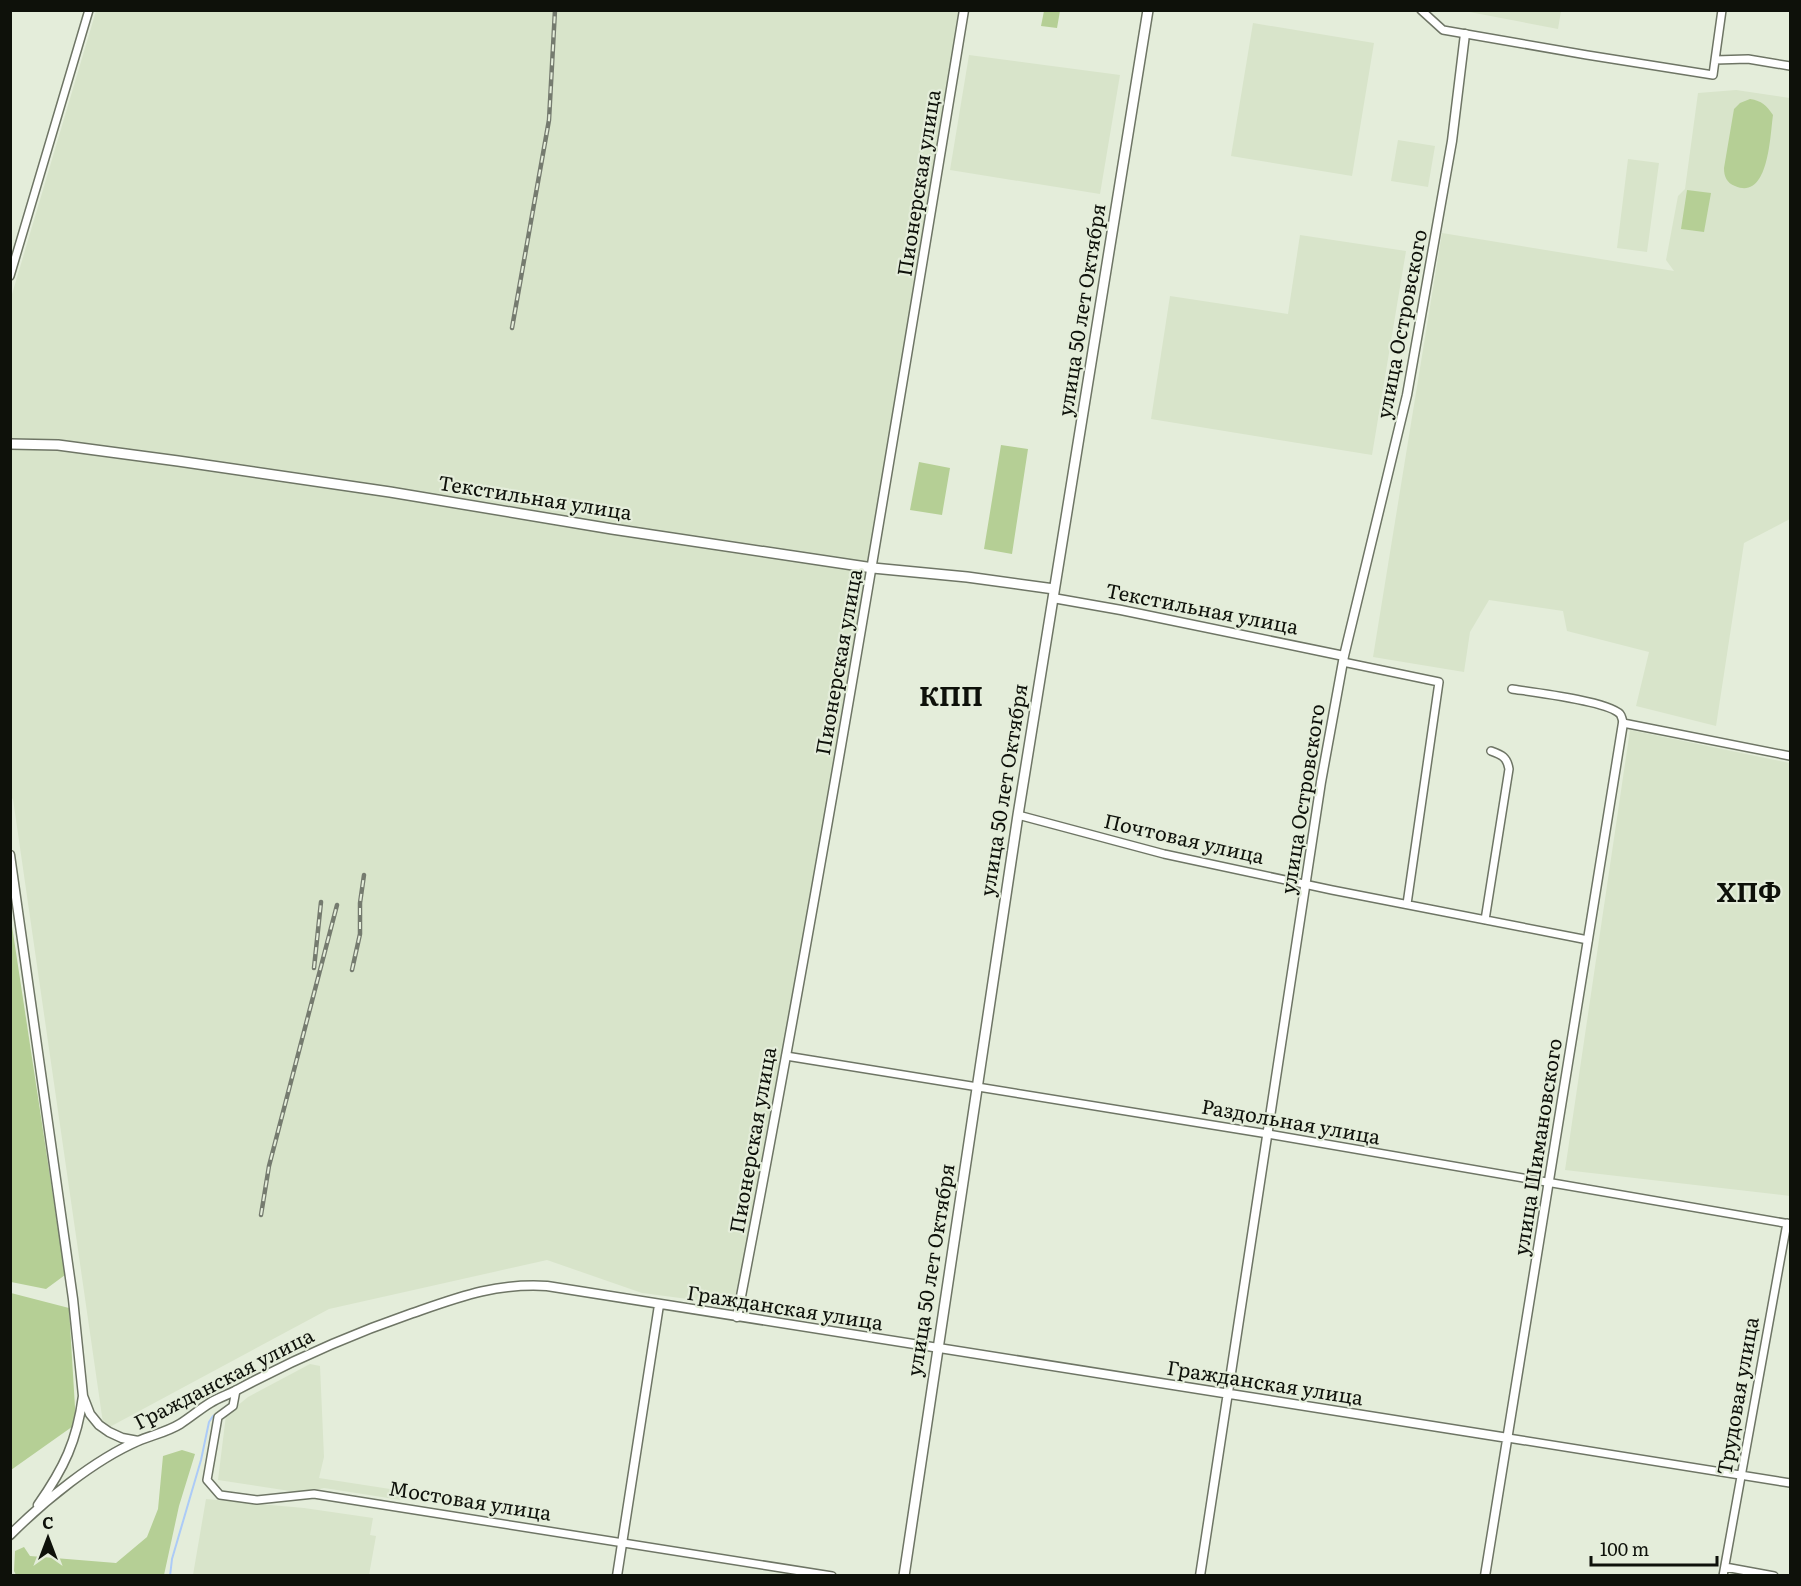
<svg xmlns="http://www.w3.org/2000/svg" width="1801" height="1586" viewBox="0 0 1801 1586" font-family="Literata,serif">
  <rect width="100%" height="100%" fill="#e4edda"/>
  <path fill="#d8e4ca" d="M 1459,10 L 1561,10 L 1561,11 L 1558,29 Z
    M 96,11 L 965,11 L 805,950 L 734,1305 L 642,1293 L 547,1260 L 329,1309 L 104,1430 L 13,799 L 11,798 L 10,301 Z
    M 1253,23 L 1374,43 L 1352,176 L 1231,156 Z
    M 969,55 L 1120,75 L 1100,194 L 950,170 Z
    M 1736,90 L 1790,98 L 1790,519 L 1744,543 L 1716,726 L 1636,706 L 1649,652 L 1567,631 L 1563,611 L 1489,600 L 1470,632 L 1464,672 L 1373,657 L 1442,233 L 1674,271 L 1666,260 L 1678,196 L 1685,189 L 1698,93 Z
    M 1398,140 L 1435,146 L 1428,187 L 1391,181 Z
    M 1628,159 L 1659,163 L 1647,252 L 1617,248 Z
    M 1300,235 L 1406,251 L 1372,455 L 1151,419 L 1170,296 L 1288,314 Z
    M 1630,730 L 1790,763 L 1790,1196 L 1565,1170 Z
    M 310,1364 L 320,1366 L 324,1457 L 319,1478 L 403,1491 L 401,1500 L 324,1488 L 303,1493 L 218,1480 L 226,1415 L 248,1397 Z
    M 206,1499 L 304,1508 L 373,1518 L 370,1535 L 376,1536 L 369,1575 L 193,1575 Z"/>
  <path fill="#b5cf95" d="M 1044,11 L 1060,11 L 1057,28 L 1041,26 Z
    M 1750,99 C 1762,101 1766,105 1773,115 C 1770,135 1769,201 1735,186 C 1727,183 1724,177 1724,168 L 1734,109 L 1740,103 Z
    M 1687,190 L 1711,193 L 1704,232 L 1681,229 Z
    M 1001,445 L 1028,449 L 1012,554 L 984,549 Z
    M 919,462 L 950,468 L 942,515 L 910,510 Z
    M 10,913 L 65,1275 L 46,1289 L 11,1282 Z
    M 11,1293 L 69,1308 L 76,1424 L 11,1470 Z
    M 182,1450 L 195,1454 L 179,1506 L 164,1575 L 16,1575 L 14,1571 L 15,1551 L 24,1547 L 30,1556 L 116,1563 L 147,1537 L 158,1509 L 163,1456 Z"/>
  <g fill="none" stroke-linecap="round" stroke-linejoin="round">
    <path stroke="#accbf7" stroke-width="2" d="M 170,1576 L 172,1559 L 201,1460 L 209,1422 L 213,1416 L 220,1412"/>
    <g stroke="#6e7565" stroke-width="10">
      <path id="minor" d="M 1421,10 L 1443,30 L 1587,55 L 1713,75 L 1715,60 L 1748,59 L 1790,66
        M 1715,60 L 1722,10
        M 10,276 L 89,10
        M 1343,662 L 1439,682 L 1407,904
        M 1512,689 C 1532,692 1608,701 1620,714 C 1621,715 1623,721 1623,723 L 1790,756
        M 1018,815 L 1164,854 L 1332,890 L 1588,940
        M 1485,920 L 1509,769 C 1507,757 1502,755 1491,751
        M 786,1056 L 1268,1134 L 1790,1224
        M 236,1390 L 233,1406 L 218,1417 L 207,1480 L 220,1495 L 257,1500 L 314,1494 L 832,1576
        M 1508,1438 L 1790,1483
        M 1725,1567 L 1774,1576
        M 1723,1576 L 1787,1223"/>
    </g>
    <g stroke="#6e7565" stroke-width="11">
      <path id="tertiary" d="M 1053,598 L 1121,610 L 1344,656
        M 10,855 L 73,1299 L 83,1396 L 90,1414 L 99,1425 L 109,1432 L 122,1438 L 138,1441
        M 737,1317 C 821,883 892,447 964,10
        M 38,1505 C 64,1468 77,1441 83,1396
        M 10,1535 C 44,1501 94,1460 138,1441 C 152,1435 167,1432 180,1424 C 191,1417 200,1409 210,1403 C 218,1398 227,1395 235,1391 C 291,1361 349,1335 410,1314 C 459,1297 494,1283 547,1286 L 1508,1438
        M 617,1576 L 659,1305
        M 1200,1576 L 1321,782 L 1344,656 L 1407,395 L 1452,141 L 1465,34
        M 1485,1576 L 1623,723"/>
    </g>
    <g stroke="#6e7565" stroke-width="12">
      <path id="secondary" d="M 10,444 L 58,445 L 178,461 L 390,492 L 612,529 L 873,568 L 967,577 L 1054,589
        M 904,1576 L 1018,815 L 1148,10"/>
    </g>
    <use href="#minor" stroke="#fff" stroke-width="7"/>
    <use href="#tertiary" stroke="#fff" stroke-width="8"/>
    <use href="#secondary" stroke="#fff" stroke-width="9"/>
    <g stroke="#757b6f" stroke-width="4.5">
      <path id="rail" d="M 512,328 L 549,120 L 555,10
        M 314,968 L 321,902
        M 352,970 L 360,934 L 360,903 L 364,875
        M 261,1215 L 269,1166 L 337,905"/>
    </g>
    <use href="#rail" stroke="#e4edda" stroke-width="2" stroke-dasharray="7" stroke-linecap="butt"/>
  </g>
  <g text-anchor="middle" stroke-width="4.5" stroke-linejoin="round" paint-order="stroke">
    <g font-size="20" fill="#0e110a" stroke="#e4edda">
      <text transform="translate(919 183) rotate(-81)" y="7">Пионерская улица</text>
      <text transform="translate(1082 310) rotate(-81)" y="7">улица 50 лет Октября</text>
      <text transform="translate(1402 324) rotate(-79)" y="7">улица Островского</text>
      <text transform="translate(535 498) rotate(9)" y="7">Текстильная улица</text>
      <text transform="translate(1202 609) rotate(11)" y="7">Текстильная улица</text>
      <text transform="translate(839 662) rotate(-80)" y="7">Пионерская улица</text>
      <text transform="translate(1004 790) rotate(-81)" y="7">улица 50 лет Октября</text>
      <text transform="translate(1303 799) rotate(-81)" y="7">улица Островского</text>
      <text transform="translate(1184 839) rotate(13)" y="7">Почтовая улица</text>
      <text transform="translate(1291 1122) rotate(10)" y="7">Раздольная улица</text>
      <text transform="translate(753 1140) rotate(-80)" y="7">Пионерская улица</text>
      <text transform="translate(1538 1147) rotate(-81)" y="7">улица Шимановского</text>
      <text transform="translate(931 1270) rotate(-81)" y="7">улица 50 лет Октября</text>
      <text transform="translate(785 1308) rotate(9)" y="7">Гражданская улица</text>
      <text transform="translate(224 1379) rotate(-27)" y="7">Гражданская улица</text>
      <text transform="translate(1265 1383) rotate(9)" y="7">Гражданская улица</text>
      <text transform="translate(1738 1396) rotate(-80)" y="7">Трудовая улица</text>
      <text transform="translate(470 1501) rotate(9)" y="7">Мостовая улица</text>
    </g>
    <g font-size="26" font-weight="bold" fill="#0e110a" stroke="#e4edda">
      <text x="951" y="706">КПП</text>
      <text x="1749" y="902">ХПФ</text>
    </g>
  </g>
  <rect width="1801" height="1586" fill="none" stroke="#0e110a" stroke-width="24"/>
  <g transform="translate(48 1538)" stroke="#e4edda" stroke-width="4.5" paint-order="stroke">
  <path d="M0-4.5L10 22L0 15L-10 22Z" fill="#0e110a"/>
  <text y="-9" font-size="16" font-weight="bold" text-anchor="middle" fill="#0e110a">С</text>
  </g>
  <path d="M1591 1556v9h126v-9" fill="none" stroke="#0e110a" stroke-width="3"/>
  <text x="1600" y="1556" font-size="18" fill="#0e110a" stroke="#e4edda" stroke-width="4.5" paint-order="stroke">100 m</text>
</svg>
